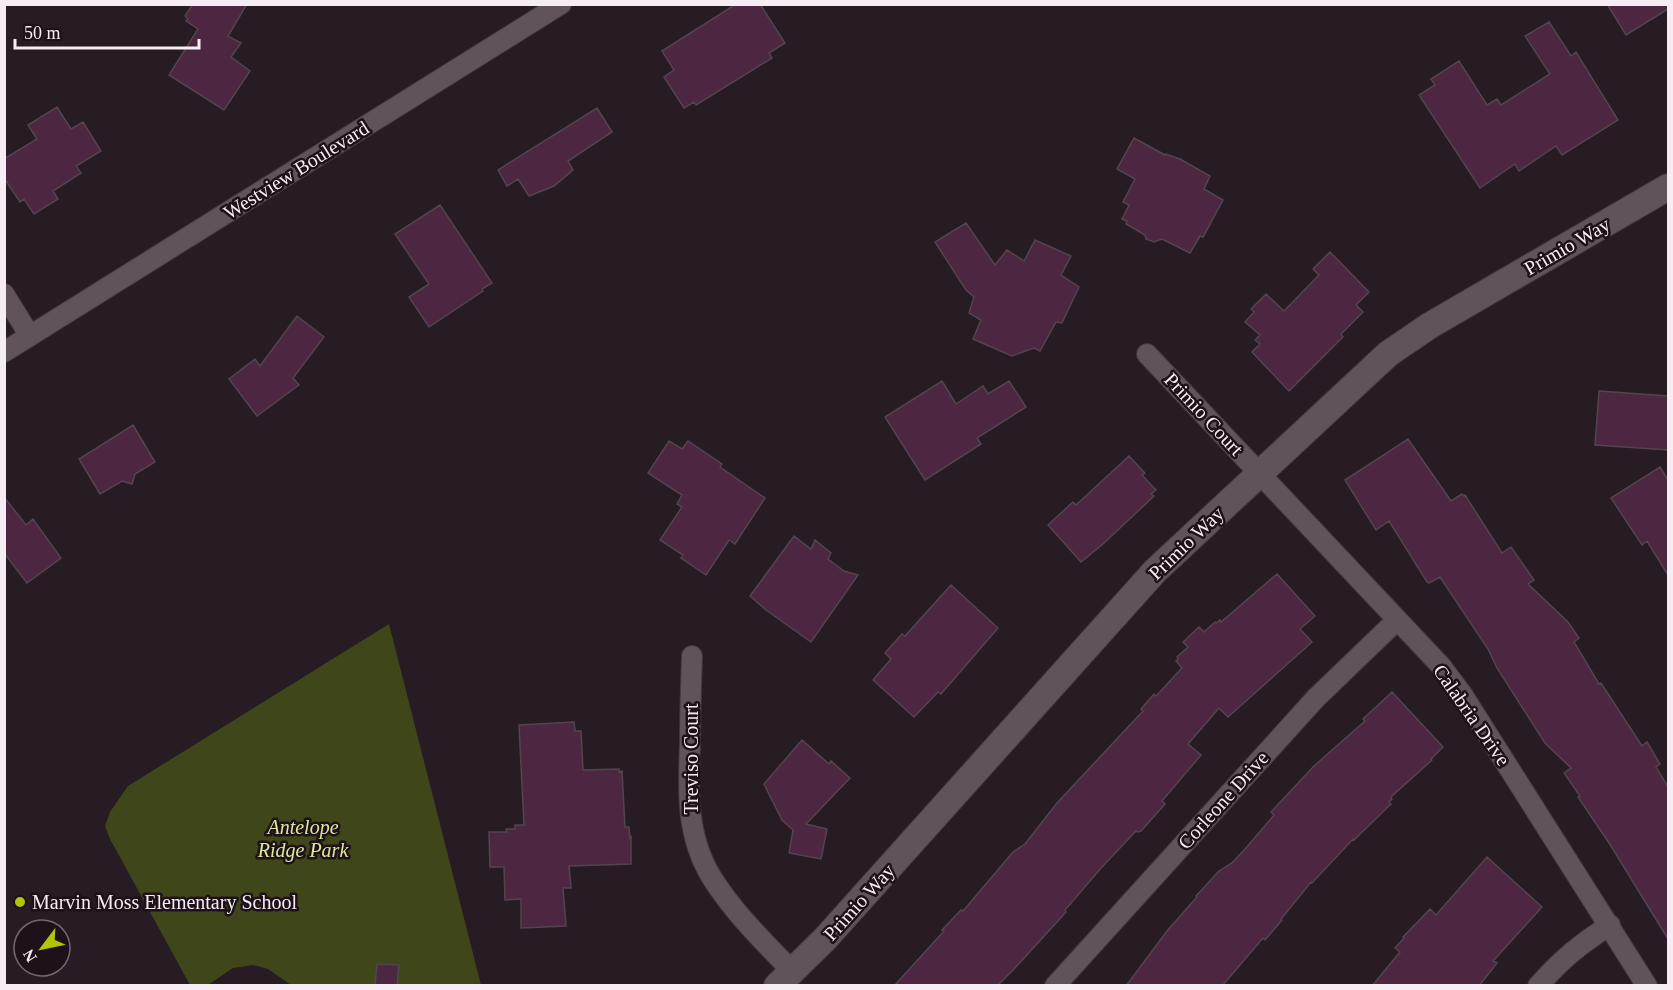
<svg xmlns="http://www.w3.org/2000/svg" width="1673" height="990" viewBox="0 0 1673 990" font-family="Georgia,serif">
  <rect width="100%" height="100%" fill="#271c23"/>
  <path fill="#3f4619" d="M 389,624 L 481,985 L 291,985 L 268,969 L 253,965 L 233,968 L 208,985 L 190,985 L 110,839 L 105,826 L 110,812 L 128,786 Z"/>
  <path fill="#4d2742" stroke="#52454e" stroke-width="1.5" d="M 193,4 L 247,4 L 228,36 L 241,43 L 231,57 L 250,71 L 224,110 L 169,75 L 198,29 L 186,21 L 188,19 L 185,16 Z
    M 736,4 L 760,4 L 785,43 L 769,53 L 772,58 L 696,105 L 694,102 L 684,108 L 664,77 L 674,70 L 662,51 Z
    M 1607,4 L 1668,4 L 1668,9 L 1626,35 Z
    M 1549,22 L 1571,56 L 1576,52 L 1618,120 L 1562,155 L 1556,146 L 1519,171 L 1515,164 L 1480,188 L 1419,95 L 1435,85 L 1431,79 L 1459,61 L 1487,105 L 1497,99 L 1501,105 L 1550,74 L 1525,36 Z
    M 57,107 L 71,129 L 83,122 L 101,151 L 76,166 L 81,173 L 53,191 L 58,199 L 34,214 L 24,199 L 20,202 L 4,178 L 4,159 L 37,139 L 28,125 Z
    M 597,108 L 612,132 L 568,161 L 573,170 L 554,186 L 529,196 L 518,179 L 507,186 L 498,170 Z
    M 1134,138 L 1165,155 L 1166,154 L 1180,159 L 1210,176 L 1204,189 L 1223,200 L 1203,237 L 1200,236 L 1190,253 L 1162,239 L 1154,242 L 1146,239 L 1145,235 L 1126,224 L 1127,221 L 1122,219 L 1129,205 L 1123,202 L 1135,179 L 1117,169 Z
    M 440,205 L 492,283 L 482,289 L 483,291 L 429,327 L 409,297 L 429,284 L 395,234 Z
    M 966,223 L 995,265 L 1007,250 L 1024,261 L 1035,240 L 1071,256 L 1061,275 L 1079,287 L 1062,323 L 1056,322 L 1040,351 L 1034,348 L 1012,356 L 973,339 L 981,320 L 969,313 L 974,297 L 966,290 L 935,242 Z
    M 1330,252 L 1369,292 L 1356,305 L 1363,312 L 1341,334 L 1343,337 L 1289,391 L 1252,352 L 1260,344 L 1255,340 L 1260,335 L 1245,322 L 1254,312 L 1251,309 L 1266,294 L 1284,311 L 1319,275 L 1313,269 Z
    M 297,316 L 324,337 L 293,378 L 299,385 L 257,416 L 229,379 L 255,359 L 260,366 Z
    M 942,381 L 956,404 L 983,386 L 988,394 L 1009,381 L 1026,407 L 977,438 L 981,444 L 925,480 L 885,417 Z
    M 1599,391 L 1668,396 L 1668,450 L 1595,445 Z
    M 133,425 L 155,462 L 135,474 L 132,484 L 122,481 L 100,494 L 79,459 Z
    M 1408,439 L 1451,501 L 1462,494 L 1464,496 L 1465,495 L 1502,553 L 1511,547 L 1534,580 L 1528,584 L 1568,622 L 1579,638 L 1574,642 L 1599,684 L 1601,683 L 1642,746 L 1647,742 L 1660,764 L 1656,767 L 1668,787 L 1668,939 L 1611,846 L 1578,797 L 1580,796 L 1564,773 L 1571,768 L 1545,743 L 1497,668 L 1488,649 L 1440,577 L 1429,583 L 1427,582 L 1389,521 L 1376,530 L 1345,480 Z
    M 669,441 L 682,449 L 688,441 L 722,464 L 720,467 L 765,498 L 735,544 L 729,540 L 706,575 L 681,558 L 683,555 L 660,540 L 682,507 L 677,504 L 682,495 L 648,473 Z
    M 1129,456 L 1145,473 L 1142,475 L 1156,490 L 1151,494 L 1154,496 L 1103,544 L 1081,562 L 1048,525 L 1073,502 L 1076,505 Z
    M 1660,467 L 1668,480 L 1668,575 L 1647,541 L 1642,545 L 1611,498 Z
    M 4,497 L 26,525 L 33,519 L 61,558 L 27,583 L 4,553 Z
    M 794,536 L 811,549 L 815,540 L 831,553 L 828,559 L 844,571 L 858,575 L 811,642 L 766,610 L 750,596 Z
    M 1277,574 L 1315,616 L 1300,629 L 1312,642 L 1228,717 L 1219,708 L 1188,744 L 1201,755 L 1162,801 L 1165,804 L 1141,831 L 1138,832 L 1136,831 L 1102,867 L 1065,910 L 1066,912 L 1014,969 L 997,986 L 894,986 L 944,931 L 942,930 L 961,910 L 963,911 L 1013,852 L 1025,844 L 1057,803 L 1143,711 L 1141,709 L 1154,694 L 1156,696 L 1182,668 L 1176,661 L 1178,659 L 1177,657 L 1188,647 L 1183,642 L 1199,627 L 1204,632 L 1215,622 L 1216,623 L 1220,620 L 1221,622 Z
    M 951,585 L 998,628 L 941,694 L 938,692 L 914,717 L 873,680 L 891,659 L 885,653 L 902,634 L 905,636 Z
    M 1392,692 L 1443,747 L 1431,759 L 1432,760 L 1391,797 L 1392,799 L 1389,802 L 1391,804 L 1354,840 L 1353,839 L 1312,883 L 1311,882 L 1281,919 L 1282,920 L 1265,940 L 1263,938 L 1222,986 L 1126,986 L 1167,931 L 1197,897 L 1196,896 L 1219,871 L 1232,863 L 1245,849 L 1274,815 L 1271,812 L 1314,766 L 1365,721 L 1363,719 Z
    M 574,722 L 575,731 L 581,731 L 583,770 L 619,769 L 619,772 L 622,771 L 625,827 L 629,827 L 630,838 L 631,837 L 631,864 L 569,866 L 571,888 L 563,888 L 566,926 L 521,928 L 521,899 L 505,900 L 504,867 L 490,867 L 489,832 L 507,832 L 506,829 L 515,829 L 515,825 L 524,825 L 519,725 Z
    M 802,740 L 829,764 L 831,761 L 850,778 L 806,824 L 827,829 L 821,859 L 789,853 L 793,830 L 782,820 L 764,784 Z
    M 1487,857 L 1542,907 L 1493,961 L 1497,963 L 1479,986 L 1372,986 L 1400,952 L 1395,948 L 1404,938 L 1403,937 L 1430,909 L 1436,915 Z
    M 377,964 L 399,965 L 397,986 L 375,986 Z"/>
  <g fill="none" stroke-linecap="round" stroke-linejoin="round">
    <g stroke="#423940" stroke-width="22">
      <path id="minor" d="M 4,294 L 30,336
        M 4,352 L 561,4
        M 1147,354 L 1441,666 L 1462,694 L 1647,986
        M 692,656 C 691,686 690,715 690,744 C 688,791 686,836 712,878 C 734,913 764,942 793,972
        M 1055,986 L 1316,698 L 1397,620
        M 1538,986 C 1561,960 1580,944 1610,925"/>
    </g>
    <g stroke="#423940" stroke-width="28">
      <path id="tertiary" d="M 777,986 L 825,939 L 1155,571 L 1388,354 L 1429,326 L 1668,187"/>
    </g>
    <use href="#minor" stroke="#61535c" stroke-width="20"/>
    <use href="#tertiary" stroke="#61535c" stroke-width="26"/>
  </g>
  <circle fill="#b1c500" stroke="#1d121a" stroke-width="2" cx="20" cy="902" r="6"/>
  <g text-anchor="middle" stroke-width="5" stroke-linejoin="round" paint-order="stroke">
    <g font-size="20" fill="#f5edf3" stroke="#1d121a">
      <text transform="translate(296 170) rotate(-32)" y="7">Westview Boulevard</text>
      <text transform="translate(1567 246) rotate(-30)" y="7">Primio Way</text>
      <text transform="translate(1204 414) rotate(47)" y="7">Primio Court</text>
      <text transform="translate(1186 543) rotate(-44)" y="7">Primio Way</text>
      <text transform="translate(1472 715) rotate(55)" y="7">Calabria Drive</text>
      <text transform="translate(691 759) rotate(-90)" y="7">Treviso Court</text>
      <text transform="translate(1223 800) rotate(-48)" y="7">Corleone Drive</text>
      <text transform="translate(859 902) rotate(-48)" y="7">Primio Way</text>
    </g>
    <g font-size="20" font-style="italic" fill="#dbe99b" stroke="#1d121a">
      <text x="303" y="834">Antelope<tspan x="303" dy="23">Ridge Park</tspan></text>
    </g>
    <g font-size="20" fill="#f5edf3" stroke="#1d121a" text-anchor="start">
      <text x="32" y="909">Marvin Moss Elementary School</text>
    </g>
  </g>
  <rect width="1673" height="990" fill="none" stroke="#f5edf3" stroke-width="12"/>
  <g transform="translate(42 948) rotate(238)"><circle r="28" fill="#1d121a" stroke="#736a71" stroke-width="1.5"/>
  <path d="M0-4.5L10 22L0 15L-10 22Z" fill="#b1c500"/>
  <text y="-9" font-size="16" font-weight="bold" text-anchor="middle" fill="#f5edf3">N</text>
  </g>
  <path d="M15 39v9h184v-9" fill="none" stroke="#f5edf3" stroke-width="3"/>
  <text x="24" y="39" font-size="18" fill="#f5edf3" stroke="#1d121a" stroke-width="4.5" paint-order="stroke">50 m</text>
</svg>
